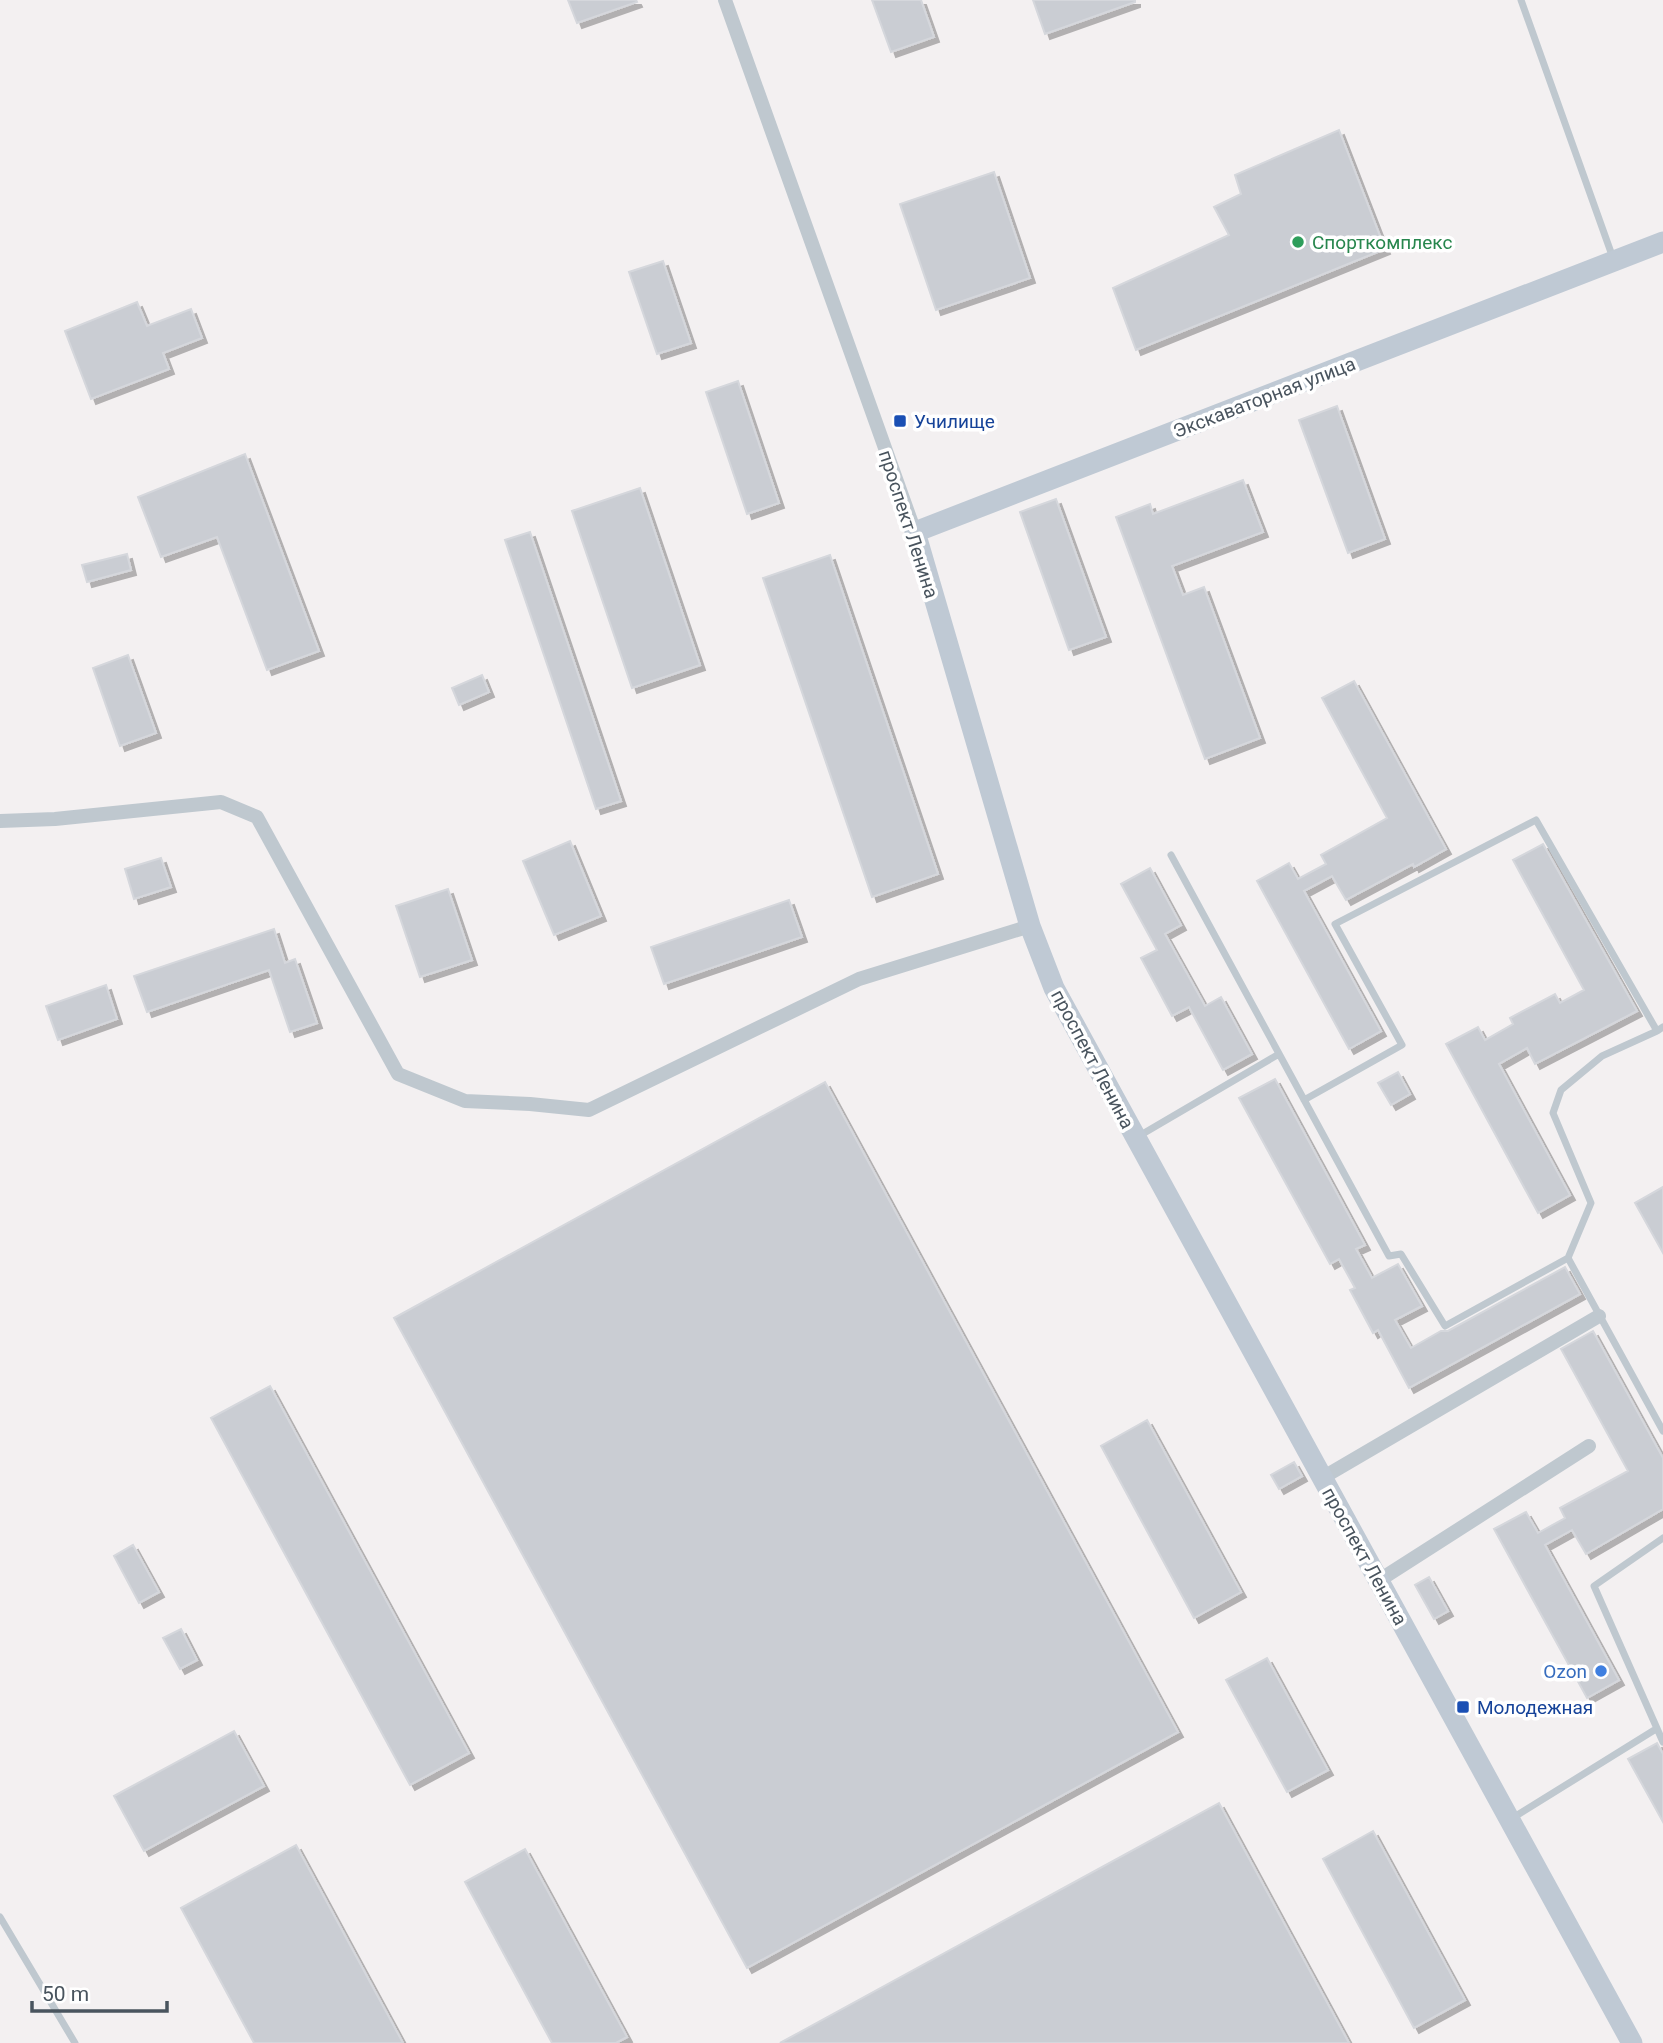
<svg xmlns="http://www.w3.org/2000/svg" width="1663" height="2043" viewBox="0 0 1663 2043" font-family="Roboto,sans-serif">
  <defs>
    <filter id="shadow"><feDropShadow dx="5" dy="5" stdDeviation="0" flood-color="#0004"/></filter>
  </defs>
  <rect width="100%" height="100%" fill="#f3f0f1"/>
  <path fill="#cacdd3" stroke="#d5d7dc" stroke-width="2" filter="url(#shadow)" d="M 568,0 L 636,0 L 637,2 L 577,23 Z
    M 872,0 L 921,0 L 934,37 L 891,52 Z
    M 1033,0 L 1135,0 L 1135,2 L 1045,34 Z
    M 1339,130 L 1385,249 L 1136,350 L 1113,288 L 1229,235 L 1214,207 L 1241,194 L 1235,175 Z
    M 994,172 L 1030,278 L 936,310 L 900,204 Z
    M 663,261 L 691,343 L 657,354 L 629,272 Z
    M 137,302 L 147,326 L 191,309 L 202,338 L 163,353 L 169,369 L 91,399 L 65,331 Z
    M 738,381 L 779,503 L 747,514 L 706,392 Z
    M 1337,406 L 1385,539 L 1348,553 L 1299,420 Z
    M 245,454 L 319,651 L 267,670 L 217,537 L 161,557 L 138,497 Z
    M 1243,480 L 1263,532 L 1172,566 L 1183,595 L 1204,587 L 1260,738 L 1205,759 L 1116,517 L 1150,504 L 1153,514 Z
    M 640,488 L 700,665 L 632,688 L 572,511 Z
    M 1056,499 L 1106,637 L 1069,650 L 1020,512 Z
    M 530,532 L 621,801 L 596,809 L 505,540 Z
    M 127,554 L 131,570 L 87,582 L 82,565 Z
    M 830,555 L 938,874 L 872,897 L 763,578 Z
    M 128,655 L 156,733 L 120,746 L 93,668 Z
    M 482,675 L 489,692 L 459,705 L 452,688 Z
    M 1354,681 L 1446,849 L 1414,867 L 1413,864 L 1346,900 L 1332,876 L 1304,891 L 1381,1031 L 1349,1049 L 1257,881 L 1289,863 L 1298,879 L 1326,864 L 1321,855 L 1387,818 L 1322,698 Z
    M 570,841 L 601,916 L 554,935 L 523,861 Z
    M 1543,844 L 1637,1011 L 1535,1064 L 1527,1048 L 1499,1064 L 1570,1195 L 1538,1213 L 1446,1044 L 1478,1027 L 1485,1040 L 1513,1024 L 1510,1018 L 1555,994 L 1560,1003 L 1584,990 L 1513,860 Z
    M 161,858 L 171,887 L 134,899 L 125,869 Z
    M 1150,868 L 1181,925 L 1165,934 L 1205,1006 L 1221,997 L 1252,1054 L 1223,1070 L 1189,1007 L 1172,1016 L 1141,958 L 1157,950 L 1121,884 Z
    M 448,889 L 472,960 L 420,977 L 396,906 Z
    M 789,900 L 802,937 L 664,984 L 651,947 Z
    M 274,929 L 285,963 L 295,959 L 317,1023 L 290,1032 L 269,970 L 147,1012 L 134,976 Z
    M 106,985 L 117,1019 L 58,1040 L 46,1006 Z
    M 1398,1072 L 1410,1094 L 1391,1105 L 1378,1083 Z
    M 1275,1079 L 1365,1245 L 1356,1249 L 1372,1278 L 1398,1264 L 1422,1306 L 1395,1320 L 1411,1348 L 1441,1331 L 1448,1331 L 1565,1267 L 1580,1294 L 1409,1388 L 1378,1330 L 1373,1333 L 1350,1290 L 1355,1288 L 1339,1259 L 1330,1264 L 1239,1098 Z
    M 825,1082 L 1178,1732 L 747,1968 L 394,1318 Z
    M 1663,1187 L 1663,1253 L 1635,1203 Z
    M 1593,1331 L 1663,1458 L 1663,1509 L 1586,1554 L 1572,1530 L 1545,1545 L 1619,1680 L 1587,1698 L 1494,1529 L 1526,1512 L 1538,1533 L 1565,1518 L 1560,1508 L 1628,1471 L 1561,1349 Z
    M 270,1386 L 469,1753 L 410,1785 L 211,1418 Z
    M 1147,1420 L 1241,1592 L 1194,1618 L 1101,1446 Z
    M 1294,1462 L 1302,1476 L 1279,1489 L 1271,1475 Z
    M 133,1545 L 159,1592 L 139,1603 L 114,1556 Z
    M 1429,1577 L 1448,1611 L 1434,1619 L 1415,1585 Z
    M 181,1629 L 197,1660 L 180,1669 L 163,1638 Z
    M 1267,1658 L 1328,1770 L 1287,1792 L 1226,1680 Z
    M 234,1731 L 264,1786 L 144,1851 L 114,1796 Z
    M 1657,1743 L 1663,1754 L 1663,1822 L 1628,1759 Z
    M 1219,1803 L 1349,2043 L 780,2043 Z
    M 1373,1831 L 1465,2000 L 1414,2028 L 1323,1859 Z
    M 296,1845 L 403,2043 L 254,2043 L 181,1908 Z
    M 525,1849 L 627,2037 L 616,2043 L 552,2043 L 465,1882 Z"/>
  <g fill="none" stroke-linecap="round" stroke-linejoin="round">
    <path stroke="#bfc8cf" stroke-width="7" d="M 1521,0 L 1613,258
      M 1171,855 L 1389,1256 L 1401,1254 L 1445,1326 L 1568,1258 L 1591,1203 L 1553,1113 L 1561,1090 L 1602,1056 L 1657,1031
      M 1304,1100 L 1402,1045 L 1335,924 L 1536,820 L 1657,1031 L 1663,1027
      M 1139,1136 L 1279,1054
      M 1568,1258 L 1663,1431
      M 1663,1538 L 1594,1586 L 1663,1742
      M 1511,1819 L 1656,1729
      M 0,1917 L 75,2043"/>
    <path stroke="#bfc8cf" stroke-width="14" d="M 725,0 L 915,532
      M 0,821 L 55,819 L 221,802 L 257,817 L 398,1074 L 465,1101 L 530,1104 L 589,1110 L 859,979 L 1030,926
      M 1322,1478 L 1599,1316
      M 1378,1581 L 1589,1446"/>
    <path stroke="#bfc9d4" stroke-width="21" d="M 1632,2043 L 1054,988 L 1030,926 L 915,532 L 1663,242"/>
  </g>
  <circle fill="#2e9e5b" stroke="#fff" stroke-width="2.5" cx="1298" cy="242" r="7"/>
  <g fill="#1a4fb4" stroke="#fff" stroke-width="2.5">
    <rect x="893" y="414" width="14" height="14" rx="3.5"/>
    <rect x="1456" y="1700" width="14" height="14" rx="3.5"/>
  </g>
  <circle fill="#3f7fe0" stroke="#fff" stroke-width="2.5" cx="1601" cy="1671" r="7"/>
  <g text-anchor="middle" stroke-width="7" stroke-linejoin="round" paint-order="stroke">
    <g font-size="19" fill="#27864d" stroke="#fff" text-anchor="start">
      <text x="1312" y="249">Спорткомплекс</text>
    </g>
    <g font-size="19" fill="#49545e" stroke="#fff">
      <text transform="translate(1264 397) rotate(-21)" y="7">Экскаваторная улица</text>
      <text transform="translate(909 524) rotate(72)" y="7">проспект Ленина</text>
      <text transform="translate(1093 1059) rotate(62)" y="7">проспект Ленина</text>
      <text transform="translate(1365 1556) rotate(61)" y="7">проспект Ленина</text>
    </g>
    <g font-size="19" fill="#164399" stroke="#fff" text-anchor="start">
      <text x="914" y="428">Училище</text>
      <text x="1477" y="1714">Молодежная</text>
    </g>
    <g font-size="19" fill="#366cbe" stroke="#fff" text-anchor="end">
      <text x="1587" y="1678">Ozon</text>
    </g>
  </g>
  <path d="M32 2001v10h135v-10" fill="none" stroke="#49545e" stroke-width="3.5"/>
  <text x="42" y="2001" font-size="21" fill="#49545e" stroke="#ffffff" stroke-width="5" paint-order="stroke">50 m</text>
</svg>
